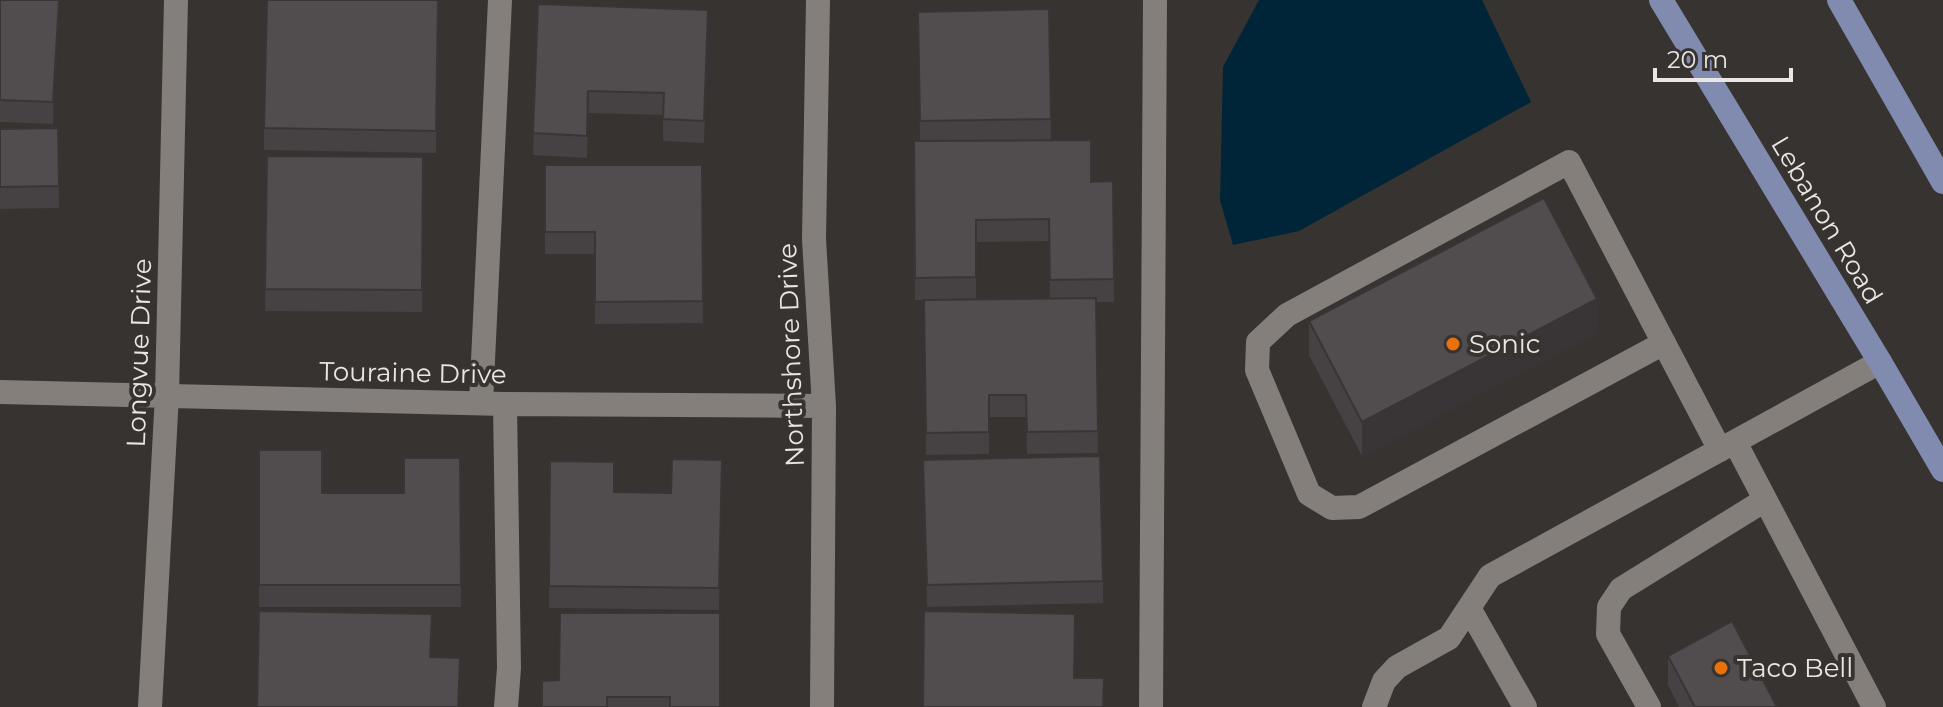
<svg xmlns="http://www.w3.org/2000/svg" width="1943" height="707" viewBox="0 0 1943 707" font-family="Montserrat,sans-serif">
  <rect width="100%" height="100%" fill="#373330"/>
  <path fill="#002538" d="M 1259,0 L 1482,0 L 1531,102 L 1299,231 L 1233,245 L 1220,200 L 1223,67 Z"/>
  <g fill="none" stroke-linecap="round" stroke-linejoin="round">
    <path stroke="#847f7b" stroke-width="24" d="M 818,0 L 814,239 L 824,406 L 822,707
      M 1664,343 L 1359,507 L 1332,508 L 1309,494 L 1257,370 L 1258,342 L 1287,315 L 1569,162 L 1720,450
      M 0,392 L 505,404 L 824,406
      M 481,403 L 500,0
      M 505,404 L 509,668 L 506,707
      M 1735,442 L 1874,707
      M 1469,608 L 1525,707
      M 150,707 L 167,395 L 176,0
      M 1151,707 L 1155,0
      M 1374,707 L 1384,681 L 1397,667 L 1449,638 L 1490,576 L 1880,362
      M 1649,707 L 1608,634 L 1609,607 L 1621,589 L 1765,500"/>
    <path stroke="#808baf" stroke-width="24" d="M 1661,0 L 1880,362 L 1943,470
      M 1839,0 L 1943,182"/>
  </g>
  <path fill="#464143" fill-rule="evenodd" d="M 0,0 L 59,13 L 53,124 L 0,122 Z
    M 438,0 L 436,153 L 264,150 L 264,128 Z
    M 538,4 L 708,32 L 704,143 L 663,141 L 663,115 L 588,113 L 587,158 L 533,155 Z
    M 1049,9 L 1051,140 L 1091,182 L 1113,181 L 1114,302 L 1096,302 L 1098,453 L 1027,454 L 1026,417 L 989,417 L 989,454 L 926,455 L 924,300 L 949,300 L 915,300 L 914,141 L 920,141 L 918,12 ZM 1049,241 L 1050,298 L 976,299 L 976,242 Z
    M 58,128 L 59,208 L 0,209 L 0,129 Z
    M 267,156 L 423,157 L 422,312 L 265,311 Z
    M 545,165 L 702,165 L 703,323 L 595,324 L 595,254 L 545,254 Z
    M 1309,321 L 1597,333 L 1362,456 L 1309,355 Z
    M 259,450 L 322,493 L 404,493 L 460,458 L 461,607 L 259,607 Z
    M 722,460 L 719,610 L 549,608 L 550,461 L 614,492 L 671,493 Z
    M 923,460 L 1103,581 L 1103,603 L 927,607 Z
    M 560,613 L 720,707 L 542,707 L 559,680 Z
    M 1668,656 L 1777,707 L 1679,707 L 1668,685 Z"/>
  <path fill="#393537" d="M 59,0 L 59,13 L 53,124 L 53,102 Z
    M 1597,299 L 1597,333 L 1362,456 L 1362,422 Z"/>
  <path fill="#514c4e" stroke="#393537" stroke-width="2" d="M 0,0 L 59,0 L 53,102 L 0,100 Z
    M 267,0 L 438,0 L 436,131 L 264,128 Z
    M 538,4 L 708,10 L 704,121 L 663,119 L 664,93 L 588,91 L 587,136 L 533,133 Z
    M 1049,9 L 1051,119 L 920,121 L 918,12 Z
    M 58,128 L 59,186 L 0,187 L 0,129 Z
    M 1091,140 L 1091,182 L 1113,181 L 1114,279 L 1050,280 L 1049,219 L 976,220 L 976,277 L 915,278 L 914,141 Z
    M 267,156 L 423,157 L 422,290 L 265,289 Z
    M 545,165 L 702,165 L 703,301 L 595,302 L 595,232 L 545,232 Z
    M 1544,198 L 1597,299 L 1362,422 L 1309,321 Z
    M 1096,298 L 1098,431 L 1027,432 L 1026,395 L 989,395 L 989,432 L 926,433 L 924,300 Z
    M 259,450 L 322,450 L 322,493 L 404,493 L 404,458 L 460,458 L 461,585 L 259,585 Z
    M 1100,456 L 1103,581 L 927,585 L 923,460 Z
    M 672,459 L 722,460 L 719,588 L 549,586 L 550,461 L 614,462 L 614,492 L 671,493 Z
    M 259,611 L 432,614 L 430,657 L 460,658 L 458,707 L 257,707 Z
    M 924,611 L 1075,614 L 1074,678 L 1104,678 L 1103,707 L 923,707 Z
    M 560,613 L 720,613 L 720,707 L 670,707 L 670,697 L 607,697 L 607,707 L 542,707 L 542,681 L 559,680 Z
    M 1732,621 L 1777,707 L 1695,707 L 1668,656 Z"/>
  <g fill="#e8710a" stroke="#373330" stroke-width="3">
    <circle cx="1453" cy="344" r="8"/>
    <circle cx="1721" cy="668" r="8"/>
  </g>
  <g text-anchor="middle" stroke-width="8" stroke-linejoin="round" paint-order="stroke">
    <g font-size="26" fill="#e9e6e4" stroke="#373330">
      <text transform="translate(1827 220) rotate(59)" y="9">Lebanon Road</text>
      <text transform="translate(139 353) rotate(-88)" y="9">Longvue Drive</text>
      <text transform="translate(791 355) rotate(-92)" y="9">Northshore Drive</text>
      <text transform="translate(413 373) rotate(1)" y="9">Touraine Drive</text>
    </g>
    <g font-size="26" fill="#e9e6e4" stroke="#373330" text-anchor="start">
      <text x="1469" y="353">Sonic</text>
      <text x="1737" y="677">Taco Bell</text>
    </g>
  </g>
  <path d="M1655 68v12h136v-12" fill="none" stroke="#e9e6e4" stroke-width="4"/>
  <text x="1667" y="68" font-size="24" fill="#e9e6e4" stroke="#373330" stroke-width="6" paint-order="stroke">20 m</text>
</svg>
